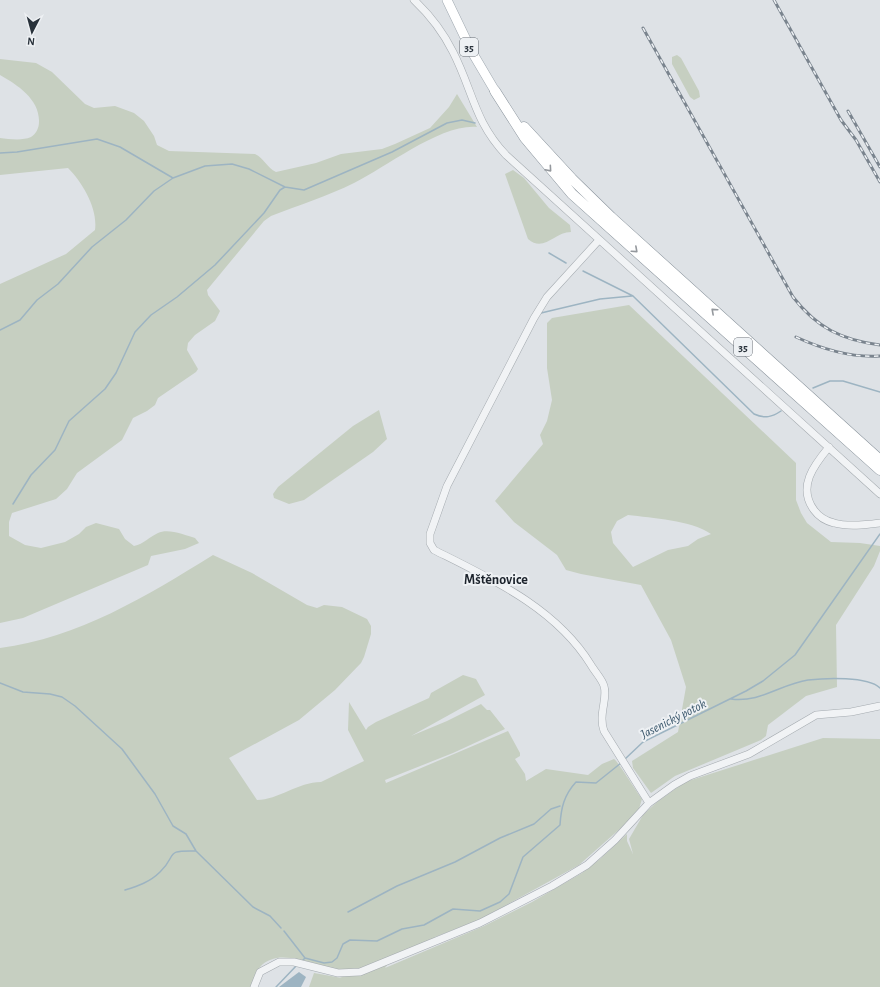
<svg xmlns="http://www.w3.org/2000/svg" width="880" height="987" viewBox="0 0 880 987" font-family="'Alegreya Sans',sans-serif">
  <rect width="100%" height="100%" fill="#dee2e6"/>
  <path fill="#c6cfc1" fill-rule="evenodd" d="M 677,55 L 681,58 L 699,91 L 700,97 L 694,100 L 690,97 L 672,64 L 672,57 Z
    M 0,59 L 36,63 L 52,72 L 85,104 L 94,108 L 115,106 L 134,113 L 144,121 L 154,136 L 157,145 L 169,151 L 255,154 C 264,158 267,168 276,172 L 316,163 L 341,154 L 382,149 L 395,144 L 430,128 L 449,107 L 457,94 L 477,127 C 440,124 387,167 354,183 C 328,196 299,205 271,216 L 264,221 L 207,290 L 208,295 L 220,311 L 215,321 L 195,335 L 188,343 L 187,350 L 198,369 L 196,372 L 158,398 L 155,405 L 147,411 L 133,418 L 122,440 L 77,473 L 67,489 L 56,499 L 12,513 L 9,522 L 9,536 L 25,545 L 41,548 L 65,542 L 79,534 L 86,527 L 96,523 L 119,529 L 125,539 L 134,546 C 144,544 149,537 158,533 C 168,528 185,535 195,538 L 199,543 L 185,549 L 151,556 L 148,565 L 23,618 L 0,623 L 0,284 L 66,254 L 95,230 C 98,209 83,183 68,168 L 0,175 L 0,138 C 9,139 22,141 31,137 C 36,134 39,128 39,122 C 40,100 18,85 0,75 Z
    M 513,170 L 524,178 L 549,208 L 570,225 L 571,232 C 554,232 544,253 528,239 L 505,174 Z
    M 629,305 L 796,463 L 796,500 L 801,513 L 807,523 L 831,542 L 860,543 L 880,546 L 880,551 L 874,566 L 836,625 L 837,687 L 806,696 L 768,725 L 766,736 L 761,740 L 675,776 L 651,793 L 633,768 L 632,761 L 678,732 L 686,687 L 671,640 L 641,585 L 581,574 L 566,570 L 557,555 L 514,522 L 495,501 L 543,444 L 540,435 L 547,421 L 552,400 L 547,368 L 547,323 L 552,318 ZM 628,515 C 652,518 691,520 711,534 L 698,539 L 688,546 L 668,550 L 633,567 L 613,543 L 611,532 L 617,521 Z
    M 379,410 L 387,439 L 373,452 L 304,500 L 289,504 L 274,498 L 273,494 L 278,487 L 353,426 Z
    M 213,555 L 252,573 L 307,605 L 317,608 L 324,605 L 342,607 L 367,619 L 371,626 L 371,634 L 364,657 L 361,663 L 335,690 L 299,720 L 229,758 L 257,800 C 278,800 298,782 321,782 L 364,761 L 348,730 L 349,702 L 366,730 L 368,727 L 376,722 L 429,698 L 431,693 L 463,675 L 476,679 L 485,695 L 411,736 L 447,721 L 481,704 L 487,710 L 490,710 L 505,729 L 453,753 L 385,780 L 386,783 L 508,731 L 520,753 L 520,756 L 515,759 L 525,774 L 526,781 L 546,769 L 588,775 L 602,764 L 614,759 C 617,760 638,794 642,799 L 639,809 L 622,827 L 579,865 L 481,919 L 435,937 L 435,940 L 393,957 L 385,968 L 484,926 L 532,902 L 582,873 L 600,859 L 627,834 L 627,841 L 633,854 L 629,839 L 643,815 L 657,802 L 685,782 L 823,738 L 880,739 L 880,987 L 309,987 L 314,973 L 342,978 C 320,967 280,945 260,967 C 256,972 254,981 251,987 L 0,987 L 0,648 C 78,638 147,596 213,555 Z"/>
  <path fill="#9db4c2" d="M 299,972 L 306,977 L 301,987 L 279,987 Z"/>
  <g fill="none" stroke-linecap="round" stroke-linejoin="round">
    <path stroke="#9db4c2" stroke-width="1.5" d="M 0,153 L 17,152 L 97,139 L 120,147 L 173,178 L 205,166 L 232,164 L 249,169 L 285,187 L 304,190 L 392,152 L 447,123 L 462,120 L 475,123
      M 549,253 L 566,263
      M 583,271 L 633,296 L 754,414 C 765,419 772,417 781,411
      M 541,313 L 600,299 L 632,296
      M 0,330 L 20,320 L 37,300 L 58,284 L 92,247 L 126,220 L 154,191 L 173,178
      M 813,388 L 830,381 L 843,381 L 880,392
      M 13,504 L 31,475 L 55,450 L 69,421 L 105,389 L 116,373 L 135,332 L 151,315 L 177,297 L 215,265 L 264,213 L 280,190 L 285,187
      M 0,683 L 23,692 L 50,694 L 62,697 L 75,706 L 122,749 L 155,794 L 173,826 L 186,834 L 196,851 L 253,907 L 270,916 L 281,928
      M 731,699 C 760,703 781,684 808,680 C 825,678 868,676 880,688
      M 625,759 L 643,742 L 746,691 L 763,681 L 795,655 L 880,534
      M 125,890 C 138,886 150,882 160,872 C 178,855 163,850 196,851
      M 348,912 L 397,886 L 455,862 L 500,838 L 534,824 L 551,809 L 560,806
      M 284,931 L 305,958
      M 301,962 L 305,958 L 324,963 L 332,962 L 337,958 L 343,944 L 350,940 L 377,941 L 402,929 L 424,925 L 453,909 L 480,911 L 500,902 L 509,894 L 523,857 L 560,825 C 561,808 564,795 576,782 L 596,783 L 621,763
      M 276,987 L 297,965"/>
    <g stroke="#a4aaaf" stroke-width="8">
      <path id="minor" d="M 414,0 C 430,15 443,32 453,52 C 473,91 474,121 506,155 L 880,494
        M 599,240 L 547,297 L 534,318 L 447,486 L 430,534 L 430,543 L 434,550 C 492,579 556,608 591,665 C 595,672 602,679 604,686 C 608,699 598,714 604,731 L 649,803
        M 829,447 C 814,465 797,487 814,510 C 819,517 826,521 834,523 C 848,527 865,525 880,523
        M 254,987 L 260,972 L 279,962 L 294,962 L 338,973 L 360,972 L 480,923 L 552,886 L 587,865 L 615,840 L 649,803 L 674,785 L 690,776 L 749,754 L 816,715 L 851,712 L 880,706"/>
    </g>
    <g stroke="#9fa8b0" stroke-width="10">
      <path id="major" d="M 447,0 L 472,52 L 495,91"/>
    </g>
    <g stroke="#88929b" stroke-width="11">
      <path id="highway" d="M 495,91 L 525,138 L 572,194 L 880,470
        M 524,127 L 572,179 L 611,217 L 880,460"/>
    </g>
    <use href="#minor" stroke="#f1f3f5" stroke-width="7"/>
    <use href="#major" stroke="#fff" stroke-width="9"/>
    <use href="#highway" stroke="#fff" stroke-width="10"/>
    <g stroke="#7a848e" stroke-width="3">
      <path id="rail" d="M 774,0 L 841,120 L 856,140 L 880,182
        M 643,28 L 793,297 C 817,328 842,340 880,345
        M 848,111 L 880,167
        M 796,337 C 822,349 850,358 880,356"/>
    </g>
    <use href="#rail" stroke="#eef1f4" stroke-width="1.5" stroke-dasharray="4.5" stroke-linecap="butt"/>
  </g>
  <defs><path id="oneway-chevron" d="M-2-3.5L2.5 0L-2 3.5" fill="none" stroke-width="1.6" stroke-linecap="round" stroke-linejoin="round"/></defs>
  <g stroke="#94989d">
    <use href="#oneway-chevron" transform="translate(549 169) rotate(49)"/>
    <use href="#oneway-chevron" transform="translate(635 250) rotate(42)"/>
    <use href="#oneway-chevron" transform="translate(714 311) rotate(-138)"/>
  </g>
  <g text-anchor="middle" stroke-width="4" stroke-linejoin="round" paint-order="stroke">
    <g fill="#eef1f4" stroke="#646b72" stroke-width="1">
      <rect x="460" y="38" width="18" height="18" rx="3"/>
      <rect x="734" y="338" width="18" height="18" rx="3"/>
    </g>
    <g font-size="11" font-weight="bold" fill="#29323b">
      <text x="469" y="51">35</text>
      <text x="743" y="351">35</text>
    </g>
    <g font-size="13" font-style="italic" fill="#38556a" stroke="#eef1f4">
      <text transform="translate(673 718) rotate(-27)" y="5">Jasenický potok</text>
    </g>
    <g font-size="14" font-weight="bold" fill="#1c232c" stroke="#eef1f4">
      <text x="496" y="584">Mštěnovice</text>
    </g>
  </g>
  <g transform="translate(32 32) rotate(186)" stroke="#eef1f4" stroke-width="3" paint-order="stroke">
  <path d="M0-3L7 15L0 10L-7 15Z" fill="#29323b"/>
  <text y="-6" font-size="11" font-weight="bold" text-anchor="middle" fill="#29323b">N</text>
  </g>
</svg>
